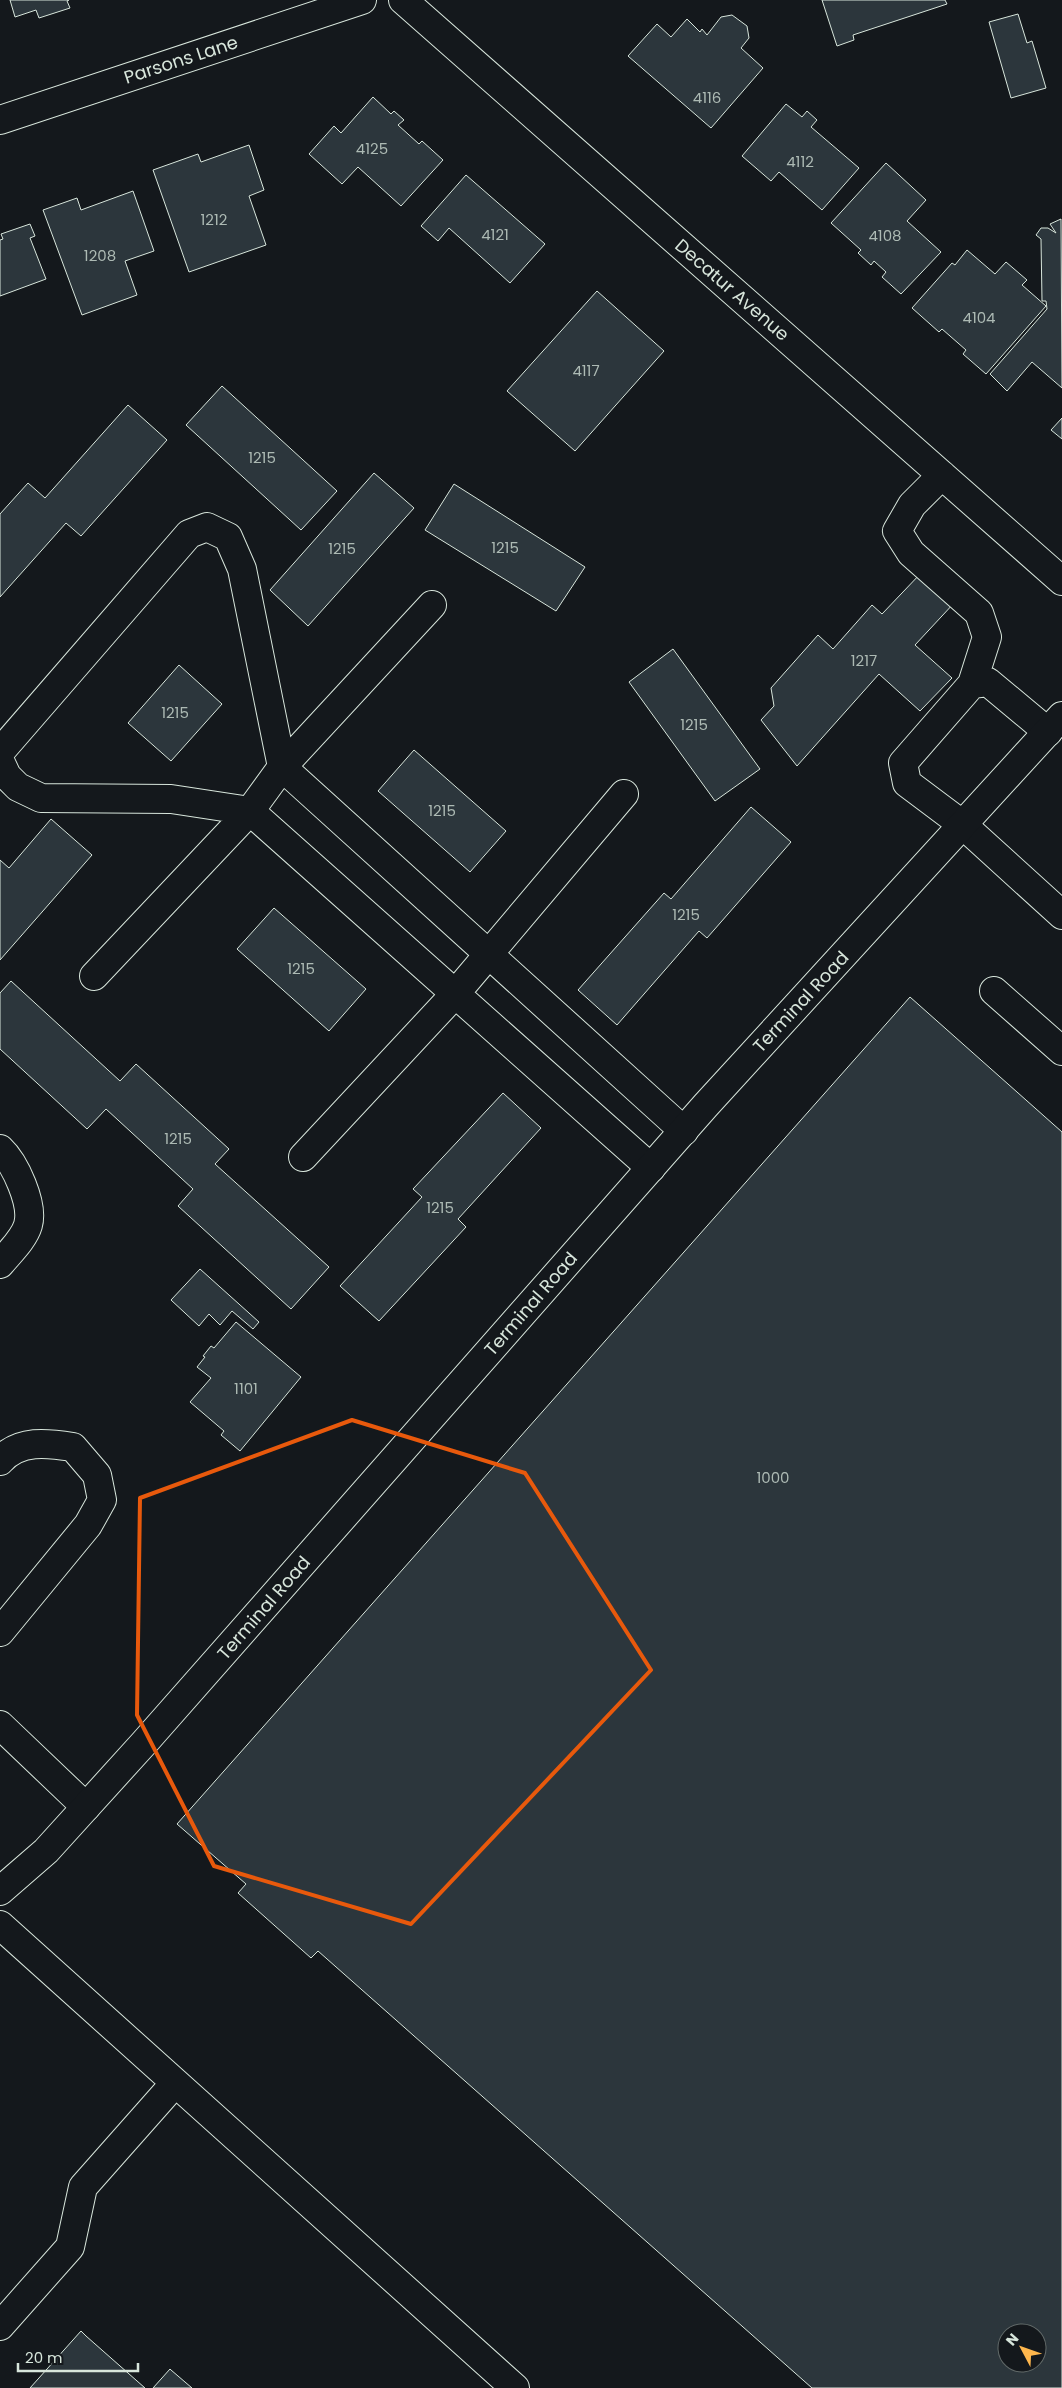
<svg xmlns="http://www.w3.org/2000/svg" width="1062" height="2388" viewBox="0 0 1062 2388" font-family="Poppins,sans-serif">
  <rect width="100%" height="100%" fill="#14181c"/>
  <path fill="#2c363c" stroke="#d8e6dc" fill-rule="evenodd" d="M 10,0 L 69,0 L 67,1 L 70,8 L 39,18 L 36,10 L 15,17 Z
    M 822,0 L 945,0 L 947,4 L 853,35 L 854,40 L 837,46 Z
    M 1018,14 L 1027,43 L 1032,41 L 1046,88 L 1011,98 L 989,22 Z
    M 732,15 L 747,26 L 749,38 L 741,48 L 763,68 L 711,128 L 628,56 L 657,24 L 671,37 L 687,19 L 700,32 L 702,29 L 707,35 L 721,17 Z
    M 373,97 L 391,114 L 394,111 L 404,120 L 398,125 L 419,144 L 422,141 L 443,160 L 401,206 L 358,167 L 342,184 L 309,154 L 334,126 L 341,133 Z
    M 786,104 L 802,117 L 807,111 L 817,120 L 811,127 L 859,168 L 822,210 L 779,172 L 771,181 L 742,156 Z
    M 249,145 L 264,190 L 249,196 L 266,245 L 189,272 L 153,170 L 198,154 L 201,162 Z
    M 886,163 L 926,200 L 907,221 L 941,252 L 901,294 L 882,277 L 886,272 L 874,261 L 871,265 L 858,253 L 861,250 L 831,223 Z
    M 466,175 L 545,244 L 510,283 L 449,228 L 438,241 L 421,226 Z
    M 133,191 L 154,251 L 125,261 L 137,295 L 82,315 L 43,210 L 77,198 L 81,210 Z
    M 1061,219 L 1062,388 L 1032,362 L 1007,391 L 990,374 L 1047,309 L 1046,301 L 1042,301 L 1041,239 L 1036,235 L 1041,228 L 1048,228 L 1056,233 L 1050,224 Z
    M 30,224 L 35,236 L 30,238 L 46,279 L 0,296 L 0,240 L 3,239 L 1,234 Z
    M 967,250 L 995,274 L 1006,262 L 1027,280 L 1022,285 L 1046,306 L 986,374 L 963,354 L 966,350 L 942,329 L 939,332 L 912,308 L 952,263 L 955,265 Z
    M 597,291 L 664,351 L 575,451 L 507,391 Z
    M 222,386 L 337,491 L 301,530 L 186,425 Z
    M 128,405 L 167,440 L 81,536 L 66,523 L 0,597 L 0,514 L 28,483 L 45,498 Z
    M 1062,418 L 1062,439 L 1051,430 Z
    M 374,473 L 414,508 L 308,626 L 270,590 Z
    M 454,484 L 585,567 L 556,611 L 425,530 Z
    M 922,572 L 955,602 L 915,645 L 952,678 L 920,711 L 879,674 L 797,766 L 761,720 L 774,706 L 771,688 L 818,635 L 833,649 L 872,605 L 882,614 Z
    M 673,649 L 760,769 L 715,801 L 629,682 Z
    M 179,665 L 222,704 L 171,761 L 128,723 Z
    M 414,750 L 506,831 L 470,872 L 378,791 Z
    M 751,807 L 791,842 L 707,938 L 699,931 L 617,1025 L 578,990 L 664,893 L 671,899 Z
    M 51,819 L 92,855 L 0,960 L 0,860 L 9,868 Z
    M 274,908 L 366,989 L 329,1031 L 237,949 Z
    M 11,981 L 120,1081 L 136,1064 L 229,1149 L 215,1164 L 329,1267 L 291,1309 L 178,1206 L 193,1189 L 106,1109 L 87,1129 L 0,1049 L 0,993 Z
    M 910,997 L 1062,1132 L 1062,2388 L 812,2388 L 318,1951 L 311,1958 L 238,1893 L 246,1884 L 177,1824 ZM 1007,2333 L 1037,2333 L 1037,2363 L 1007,2363 Z
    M 503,1093 L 541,1128 L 458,1219 L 466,1227 L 379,1321 L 340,1286 L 422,1197 L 413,1189 Z
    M 200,1269 L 259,1322 L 253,1329 L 232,1311 L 220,1325 L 209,1314 L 199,1326 L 171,1300 Z
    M 236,1322 L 301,1377 L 240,1451 L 221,1435 L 224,1431 L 190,1402 L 211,1378 L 197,1367 L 205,1357 L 203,1356 L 211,1346 L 214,1348 Z
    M 81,2331 L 86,2336 L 145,2388 L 30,2388 Z
    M 170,2369 L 171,2370 L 192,2388 L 153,2388 Z"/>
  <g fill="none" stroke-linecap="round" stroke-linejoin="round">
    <g stroke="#d8e6dc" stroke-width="30">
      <path id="minor" d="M 403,0 L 1062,581
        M 0,120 L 362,0
        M 942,475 L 912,505 L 897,531 L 911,553 L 979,613 L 987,637 L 972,684
        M 1048,732 L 988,682 L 972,684 L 903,763 L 907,783 L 963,825 L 1062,915
        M 0,752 L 189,534 L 207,527 L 228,537 L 242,569 L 282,767 L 684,1131
        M 0,761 L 7,776 L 18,787 L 41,798 L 171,799 L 250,811 L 651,1168
        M 94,976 L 250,811 L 282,767 L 432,605
        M 994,991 L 1062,1051
        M 0,1149 C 15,1163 34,1204 28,1225 C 24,1239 9,1253 0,1264
        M 303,1157 L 455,994 L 624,794
        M 0,1461 C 19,1439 48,1443 73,1447 L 97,1475 L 102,1500 L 88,1525 L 0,1632
        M 0,1725 L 86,1807
        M 0,1925 L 515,2388
        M 0,2326 L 70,2247 L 83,2187 L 175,2083"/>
    </g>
    <g stroke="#d8e6dc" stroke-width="30">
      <path id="major" d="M 0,1891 L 46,1851 L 144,1743 L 706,1105 L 1062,716"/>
    </g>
    <use href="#minor" stroke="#14181c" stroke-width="28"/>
    <use href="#major" stroke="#14181c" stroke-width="28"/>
  </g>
  <path fill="none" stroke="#e8590c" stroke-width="4" stroke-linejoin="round" d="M 352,1420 L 525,1473 L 651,1670 L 411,1924 L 214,1866 L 137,1715 L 140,1498 Z"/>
  <g text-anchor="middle" stroke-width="4" stroke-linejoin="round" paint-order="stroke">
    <g font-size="15" fill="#adbab4">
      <text x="707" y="103">4116</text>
      <text x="372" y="154">4125</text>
      <text x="800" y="167">4112</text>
      <text x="214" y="225">1212</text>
      <text x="495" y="240">4121</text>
      <text x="885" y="241">4108</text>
      <text x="100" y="261">1208</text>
      <text x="979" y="323">4104</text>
      <text x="586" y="376">4117</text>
      <text x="262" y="463">1215</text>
      <text x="505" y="553">1215</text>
      <text x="342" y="554">1215</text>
      <text x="864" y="666">1217</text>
      <text x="175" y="718">1215</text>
      <text x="694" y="730">1215</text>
      <text x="442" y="816">1215</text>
      <text x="686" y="920">1215</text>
      <text x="301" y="974">1215</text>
      <text x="178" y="1144">1215</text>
      <text x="440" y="1213">1215</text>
      <text x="246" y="1394">1101</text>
      <text x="773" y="1483">1000</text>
    </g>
    <g font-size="18" fill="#d8e6dc" stroke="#14181c">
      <text transform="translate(181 60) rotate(-18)" y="6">Parsons Lane</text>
      <text transform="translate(732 290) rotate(41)" y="6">Decatur Avenue</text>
      <text transform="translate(801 1002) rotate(-47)" y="6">Terminal Road</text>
      <text transform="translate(531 1304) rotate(-49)" y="6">Terminal Road</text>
      <text transform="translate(264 1608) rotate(-49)" y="6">Terminal Road</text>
    </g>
  </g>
  <g transform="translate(1022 2348) rotate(311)"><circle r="24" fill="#14181c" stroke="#626a69"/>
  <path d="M0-4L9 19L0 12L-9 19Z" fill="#ffb74d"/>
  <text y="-8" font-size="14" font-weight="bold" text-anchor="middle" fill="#d8e6dc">N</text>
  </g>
  <path d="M18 2363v8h120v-8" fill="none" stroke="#d8e6dc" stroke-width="2.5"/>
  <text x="25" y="2363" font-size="15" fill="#d8e6dc" stroke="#14181c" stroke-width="4" paint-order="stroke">20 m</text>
</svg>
